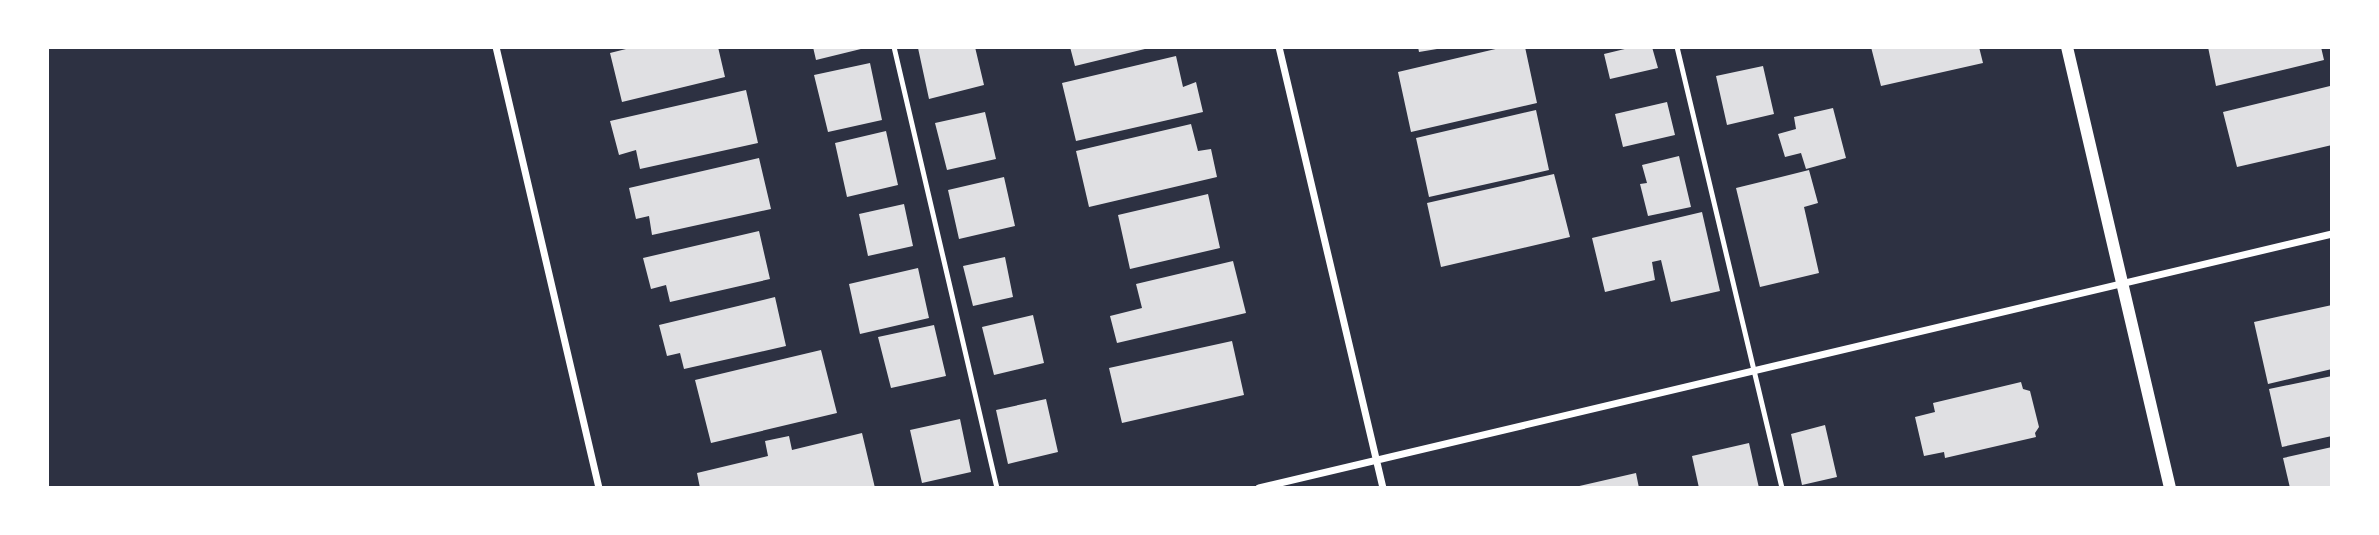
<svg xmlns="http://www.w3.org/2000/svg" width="2379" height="535" viewBox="0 0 2379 535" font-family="'Source Sans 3',sans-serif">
  <rect width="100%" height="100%" fill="#2d3142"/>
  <path fill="#e0e0e3" d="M 634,47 L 718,47 L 725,77 L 622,102 L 610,53 Z
    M 813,47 L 865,47 L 865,48 L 816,60 Z
    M 923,47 L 975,47 L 984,85 L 929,99 L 918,48 Z
    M 1070,47 L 1149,47 L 1149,48 L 1075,66 Z
    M 1418,47 L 1443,47 L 1443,48 L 1419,52 Z
    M 1504,47 L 1525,47 L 1537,103 L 1411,132 L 1398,72 Z
    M 1633,47 L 1652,47 L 1658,68 L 1610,79 L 1604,54 Z
    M 1871,47 L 1979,47 L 1983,63 L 1881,86 Z
    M 2208,47 L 2321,47 L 2324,60 L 2216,86 Z
    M 1176,56 L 1183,87 L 1196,82 L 1203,112 L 1076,141 L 1062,83 Z
    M 870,63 L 882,120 L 828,132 L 814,75 Z
    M 1763,66 L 1774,114 L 1727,125 L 1716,76 Z
    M 2330,86 L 2332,145 L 2237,167 L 2223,112 Z
    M 746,90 L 758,143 L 640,169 L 636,150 L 619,155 L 610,121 Z
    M 1667,102 L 1675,135 L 1623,147 L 1615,114 Z
    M 1833,108 L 1846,158 L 1806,169 L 1801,153 L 1785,157 L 1778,134 L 1796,129 L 1794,117 Z
    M 1536,110 L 1549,170 L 1429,197 L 1416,138 Z
    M 985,112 L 996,159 L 947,170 L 935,123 Z
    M 1191,124 L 1198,151 L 1211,149 L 1217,177 L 1089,207 L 1076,151 Z
    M 886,131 L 898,185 L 847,197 L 835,143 Z
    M 1679,156 L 1691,207 L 1648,216 L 1640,184 L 1647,183 L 1642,165 Z
    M 759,158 L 771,209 L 652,235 L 649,216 L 636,219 L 629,188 Z
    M 1809,170 L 1818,203 L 1804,207 L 1819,273 L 1760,287 L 1736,188 Z
    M 1554,174 L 1570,237 L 1441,267 L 1427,203 Z
    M 1004,177 L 1015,226 L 959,239 L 948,190 Z
    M 1208,194 L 1220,248 L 1130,269 L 1118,215 Z
    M 904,204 L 913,246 L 868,256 L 859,214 Z
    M 1702,212 L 1720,291 L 1671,302 L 1661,260 L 1652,262 L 1655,280 L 1605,292 L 1592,238 Z
    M 759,231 L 770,279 L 670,302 L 666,285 L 651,289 L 643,258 Z
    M 1005,257 L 1013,297 L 973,306 L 963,266 Z
    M 1233,261 L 1246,313 L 1117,343 L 1110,316 L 1142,308 L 1136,284 Z
    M 918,268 L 929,318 L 860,334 L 849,284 Z
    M 775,297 L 786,346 L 684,369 L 680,353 L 667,356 L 659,325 Z
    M 2332,305 L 2332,369 L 2268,384 L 2254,322 Z
    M 1033,315 L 1044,363 L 994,375 L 982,327 Z
    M 934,325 L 946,376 L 891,388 L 878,337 Z
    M 1232,341 L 1244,395 L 1122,423 L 1109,368 Z
    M 821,350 L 837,413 L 711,443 L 695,380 Z
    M 2332,376 L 2332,436 L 2282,447 L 2269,389 Z
    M 2021,382 L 2023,389 L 2030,391 L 2039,427 L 2035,433 L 2036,437 L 1945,458 L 1944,452 L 1924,456 L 1915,417 L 1935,412 L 1933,403 Z
    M 1046,399 L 1058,452 L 1008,464 L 996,410 Z
    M 960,419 L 971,472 L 922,483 L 910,430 Z
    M 1825,425 L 1837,477 L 1802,485 L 1791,434 Z
    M 862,433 L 875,488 L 700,488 L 697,473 L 768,456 L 765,441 L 789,436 L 792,450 Z
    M 1749,443 L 1759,488 L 1699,488 L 1692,456 Z
    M 2332,447 L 2332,488 L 2290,488 L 2283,458 Z
    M 1636,473 L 1639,488 L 1575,488 L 1575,487 Z"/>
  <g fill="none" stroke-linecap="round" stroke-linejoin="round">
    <path stroke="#fff" stroke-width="5" d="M 894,47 L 997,488
      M 1677,47 L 1782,488"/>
    <path stroke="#fff" stroke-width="7" d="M 496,47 L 599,488
      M 1279,47 L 1383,488
      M 1259,488 L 2332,234"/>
    <path stroke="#fff" stroke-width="12" d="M 2067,47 L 2170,488"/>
  </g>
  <rect width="2379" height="535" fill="none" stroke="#ffffff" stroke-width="98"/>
</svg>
